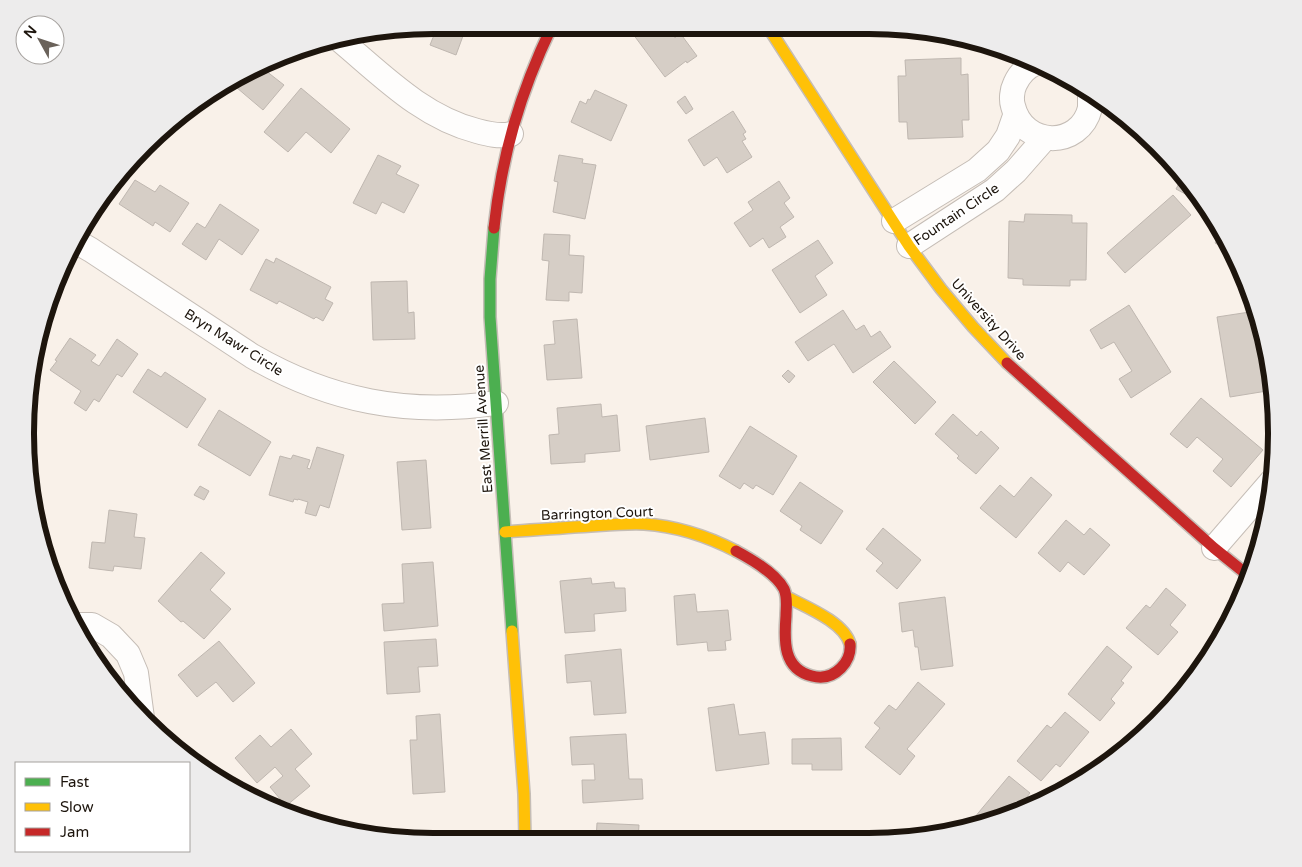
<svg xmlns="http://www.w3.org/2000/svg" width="1302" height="867" viewBox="0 0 1302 867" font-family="'Varela Round',sans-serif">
  <rect width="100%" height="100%" fill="#f9f1e9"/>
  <path fill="#d6cec6" stroke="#bfb7b0" d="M 438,25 L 467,25 L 456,55 L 430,45 Z
    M 627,26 L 664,27 L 668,32 L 670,31 L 675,38 L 680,33 L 697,56 L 687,63 L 686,61 L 665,77 Z
    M 961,58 L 961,75 L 968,74 L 969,120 L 962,120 L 963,137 L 908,139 L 907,122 L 899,122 L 898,76 L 906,76 L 905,60 Z
    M 261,67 L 284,85 L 263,110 L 230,82 Z
    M 301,88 L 350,129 L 331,153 L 306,132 L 288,152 L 264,132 Z
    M 595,90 L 627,105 L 611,141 L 571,122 L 580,101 L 586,104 L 588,99 L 590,100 Z
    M 685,96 L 693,109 L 686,114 L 677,102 Z
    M 733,111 L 746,132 L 743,134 L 746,139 L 742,141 L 752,157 L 727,173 L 717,157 L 704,166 L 688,140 Z
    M 378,155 L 401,166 L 396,174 L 419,185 L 404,213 L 382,202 L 376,214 L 353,203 Z
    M 559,155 L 583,159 L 582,163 L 596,165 L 585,219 L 553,212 L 558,182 L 554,181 Z
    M 1183,176 L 1204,201 L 1202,203 L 1176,189 Z
    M 135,180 L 155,192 L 160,185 L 189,203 L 170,232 L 155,222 L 153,226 L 119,204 Z
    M 779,181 L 790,198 L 784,203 L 794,217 L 780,227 L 786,237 L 769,248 L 763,238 L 750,247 L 734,223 L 753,210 L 748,202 Z
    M 1173,195 L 1191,215 L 1125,273 L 1107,253 Z
    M 220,204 L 259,230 L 242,255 L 219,239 L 206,260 L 182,244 L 197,223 L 205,228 Z
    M 1025,214 L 1072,215 L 1072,223 L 1087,223 L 1086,280 L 1070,280 L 1070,286 L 1023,285 L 1023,279 L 1008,278 L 1009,221 L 1024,222 Z
    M 1221,232 L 1233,252 L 1215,243 Z
    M 544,234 L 570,235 L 569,255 L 584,256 L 582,293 L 569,292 L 569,301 L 546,300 L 549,261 L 542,260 Z
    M 818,240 L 833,263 L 815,276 L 827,295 L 800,313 L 772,270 Z
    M 276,258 L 331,287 L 325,299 L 333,303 L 323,321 L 316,317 L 314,319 L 279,301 L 277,304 L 250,290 L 266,259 L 274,263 Z
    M 407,281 L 408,313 L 414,312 L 415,339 L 373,340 L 371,282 Z
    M 1129,305 L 1171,372 L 1131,398 L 1119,379 L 1132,371 L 1114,342 L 1101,349 L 1090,330 Z
    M 843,310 L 856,330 L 864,325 L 871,337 L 880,331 L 891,347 L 853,373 L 834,344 L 808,361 L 795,342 Z
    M 1256,311 L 1262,331 L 1259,331 L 1265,367 L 1270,366 L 1273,390 L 1230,397 L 1217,317 Z
    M 577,319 L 582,378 L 547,380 L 544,345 L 555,344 L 553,321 Z
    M 70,338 L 96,355 L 91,361 L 99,366 L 117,339 L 138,354 L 122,377 L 117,374 L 99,402 L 94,399 L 86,411 L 74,403 L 81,391 L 50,370 L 57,361 L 55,360 Z
    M 894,361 L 936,402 L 915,424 L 873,382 Z
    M 148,369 L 161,377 L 165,372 L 206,399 L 187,428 L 133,392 Z
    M 788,370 L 795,376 L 789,383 L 782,376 Z
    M 1201,398 L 1263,450 L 1231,487 L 1213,471 L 1223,459 L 1197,437 L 1187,448 L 1170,434 Z
    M 601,404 L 602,417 L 617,415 L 620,451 L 585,454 L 585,462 L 551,464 L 549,435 L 559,434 L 557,408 Z
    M 219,410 L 271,442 L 250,476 L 198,445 Z
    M 953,414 L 977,436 L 981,431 L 999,448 L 976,474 L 957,458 L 959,456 L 935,434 Z
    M 705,418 L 709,452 L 650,460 L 646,426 Z
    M 750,426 L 797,456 L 773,495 L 756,485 L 753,489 L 744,483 L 740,489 L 719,476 Z
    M 317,447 L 344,455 L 329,508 L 320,505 L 316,516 L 305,513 L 308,502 L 298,499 L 298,500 L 294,499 L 293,502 L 269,495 L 280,456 L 291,459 L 293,455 L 310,460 L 307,468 L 310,469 Z
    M 426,460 L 431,528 L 402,530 L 397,462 Z
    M 1031,477 L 1052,495 L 1016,538 L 980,508 L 1000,485 L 1014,497 Z
    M 800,482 L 843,511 L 821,544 L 800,530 L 802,526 L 780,511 Z
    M 200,486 L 209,491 L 204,500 L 194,495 Z
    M 109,510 L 137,514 L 134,537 L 145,538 L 141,569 L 114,566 L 113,571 L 89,568 L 92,542 L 105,543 Z
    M 1066,520 L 1084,535 L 1090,528 L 1110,545 L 1084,575 L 1068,562 L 1060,572 L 1038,553 Z
    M 883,528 L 921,560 L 897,589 L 876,571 L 883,563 L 866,549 Z
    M 201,552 L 225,573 L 210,590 L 231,609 L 204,639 L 183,621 L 181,622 L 158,601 Z
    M 433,562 L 438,626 L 384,631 L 382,604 L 404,603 L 402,564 Z
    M 591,578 L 592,584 L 614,582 L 615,588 L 625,588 L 626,611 L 594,614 L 595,631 L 565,633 L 560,581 Z
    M 1166,588 L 1186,605 L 1170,625 L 1178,632 L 1158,655 L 1126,628 L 1146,605 L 1150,608 Z
    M 695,594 L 697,612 L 728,610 L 731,640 L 725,641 L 726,650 L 708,651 L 707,642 L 677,645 L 674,596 Z
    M 945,597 L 953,666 L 921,670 L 918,647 L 915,647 L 913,630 L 902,632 L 899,603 Z
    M 436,639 L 438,666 L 418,667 L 420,692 L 387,694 L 384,642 Z
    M 219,641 L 255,683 L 233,702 L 216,682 L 197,697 L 178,675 Z
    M 1107,646 L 1132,667 L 1121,681 L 1124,683 L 1111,699 L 1115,703 L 1100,721 L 1068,694 Z
    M 621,649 L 626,713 L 594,715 L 591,681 L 567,683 L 565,655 Z
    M 918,682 L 945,704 L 907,749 L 915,756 L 900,775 L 865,747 L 880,728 L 874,723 L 889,705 L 896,710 Z
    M 734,704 L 739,735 L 765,732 L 769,764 L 716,771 L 708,708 Z
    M 1065,712 L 1089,732 L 1060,767 L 1056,764 L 1041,781 L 1017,761 L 1047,725 L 1051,728 Z
    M 440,714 L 445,792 L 413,794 L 410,740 L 417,740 L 416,716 Z
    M 291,729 L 312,754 L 295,769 L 310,786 L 286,806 L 270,787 L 283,776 L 275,767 L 257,783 L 235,758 L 260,735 L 271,747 Z
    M 626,734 L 629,779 L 642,779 L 643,799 L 583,803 L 582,780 L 595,780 L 594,764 L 572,765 L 570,737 Z
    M 841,738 L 842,770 L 812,770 L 812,764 L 792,764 L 792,739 Z
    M 1009,776 L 1030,793 L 1013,815 L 972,827 L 969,824 Z
    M 597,823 L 639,825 L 638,840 L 596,840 Z
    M 950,825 L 958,831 L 942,835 Z
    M 404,830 L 450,838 L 450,839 L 403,839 Z"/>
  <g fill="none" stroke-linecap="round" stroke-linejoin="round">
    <g stroke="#c5bdb6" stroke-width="26">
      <path id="street" d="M 340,40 C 382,75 422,117 477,131 C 488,134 500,137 511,134
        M 1036,63 C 1026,67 1019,75 1015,84 C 1012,90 1011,100 1013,106 C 1023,148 1080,149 1090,108 C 1090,104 1090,100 1090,96
        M 894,221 L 977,170 L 998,151 L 1008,136 L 1015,116
        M 77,242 L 91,250 L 252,356 C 330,401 407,416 496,403
        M 909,246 L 995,190 L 1016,171 L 1045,138
        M 1214,548 L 1272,481
        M 75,626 L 77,625 L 92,625 L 111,636 L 128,654 L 136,673 L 142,718"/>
    </g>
    <g stroke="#c5bdb6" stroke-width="14">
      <path id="fast" d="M 494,228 L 490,279 L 490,317 L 512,631"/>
    </g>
    <g stroke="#c5bdb6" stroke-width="14">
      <path id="slow" d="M 768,27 L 909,246 L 941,289 L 973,327 L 1007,363
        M 505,532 C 528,530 551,529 574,527 C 598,526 621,523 644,524 C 676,526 707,536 736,551
        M 787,597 C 806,607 844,622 850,644
        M 512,631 L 524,794 L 525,840"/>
    </g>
    <g stroke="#c5bdb6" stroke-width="14">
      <path id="jam" d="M 494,228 C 502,154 520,93 552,26
        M 1007,363 L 1214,548 L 1250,577
        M 736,551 C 751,559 776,574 784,589 C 788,598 786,607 786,616 C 784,641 783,669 812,676 C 823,679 833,676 841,668 C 847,662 851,653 850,644"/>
    </g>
    <use href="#street" stroke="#fefdfc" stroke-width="24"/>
    <use href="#fast" stroke="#4caf50" stroke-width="11"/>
    <use href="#slow" stroke="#ffc107" stroke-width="11"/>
    <use href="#jam" stroke="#c62828" stroke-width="11"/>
  </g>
  <g text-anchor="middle" stroke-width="4" stroke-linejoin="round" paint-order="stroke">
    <g font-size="14" fill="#1d150d" stroke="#fff">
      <text transform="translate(956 214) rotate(-34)" y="5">Fountain Circle</text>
      <text transform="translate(989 319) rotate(48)" y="5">University Drive</text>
      <text transform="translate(234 342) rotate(32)" y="5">Bryn Mawr Circle</text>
      <text transform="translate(483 429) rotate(-94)" y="5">East Merrill Avenue</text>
      <text transform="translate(597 513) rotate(-2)" y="5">Barrington Court</text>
    </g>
  </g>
  <path d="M0 0H1302V867H0ZM433 34H869A399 399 0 0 1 1268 433V434A399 399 0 0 1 869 833H433A399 399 0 0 1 34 434V433A399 399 0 0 1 433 34Z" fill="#edecec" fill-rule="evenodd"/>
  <path fill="none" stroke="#1d150d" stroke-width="6" d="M433 34H869A399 399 0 0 1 1268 433V434A399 399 0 0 1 869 833H433A399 399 0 0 1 34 434V433A399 399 0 0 1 433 34Z"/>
  <rect x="15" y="762" width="175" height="90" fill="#ffffff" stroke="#a5a19e"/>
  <rect x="25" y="778" width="25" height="8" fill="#4caf50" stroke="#a5a19e"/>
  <text x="60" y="787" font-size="15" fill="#1d150d">Fast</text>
  <rect x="25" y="803" width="25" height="8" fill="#ffc107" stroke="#a5a19e"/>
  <text x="60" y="812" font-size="15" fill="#1d150d">Slow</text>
  <rect x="25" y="828" width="25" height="8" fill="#c62828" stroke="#a5a19e"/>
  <text x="60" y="837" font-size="15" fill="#1d150d">Jam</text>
  <g transform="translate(40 40) rotate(310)"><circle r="24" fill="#ffffff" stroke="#a5a19e"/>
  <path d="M0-4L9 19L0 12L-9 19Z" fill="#6a625a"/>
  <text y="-8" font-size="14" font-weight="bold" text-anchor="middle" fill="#1d150d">N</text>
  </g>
</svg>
